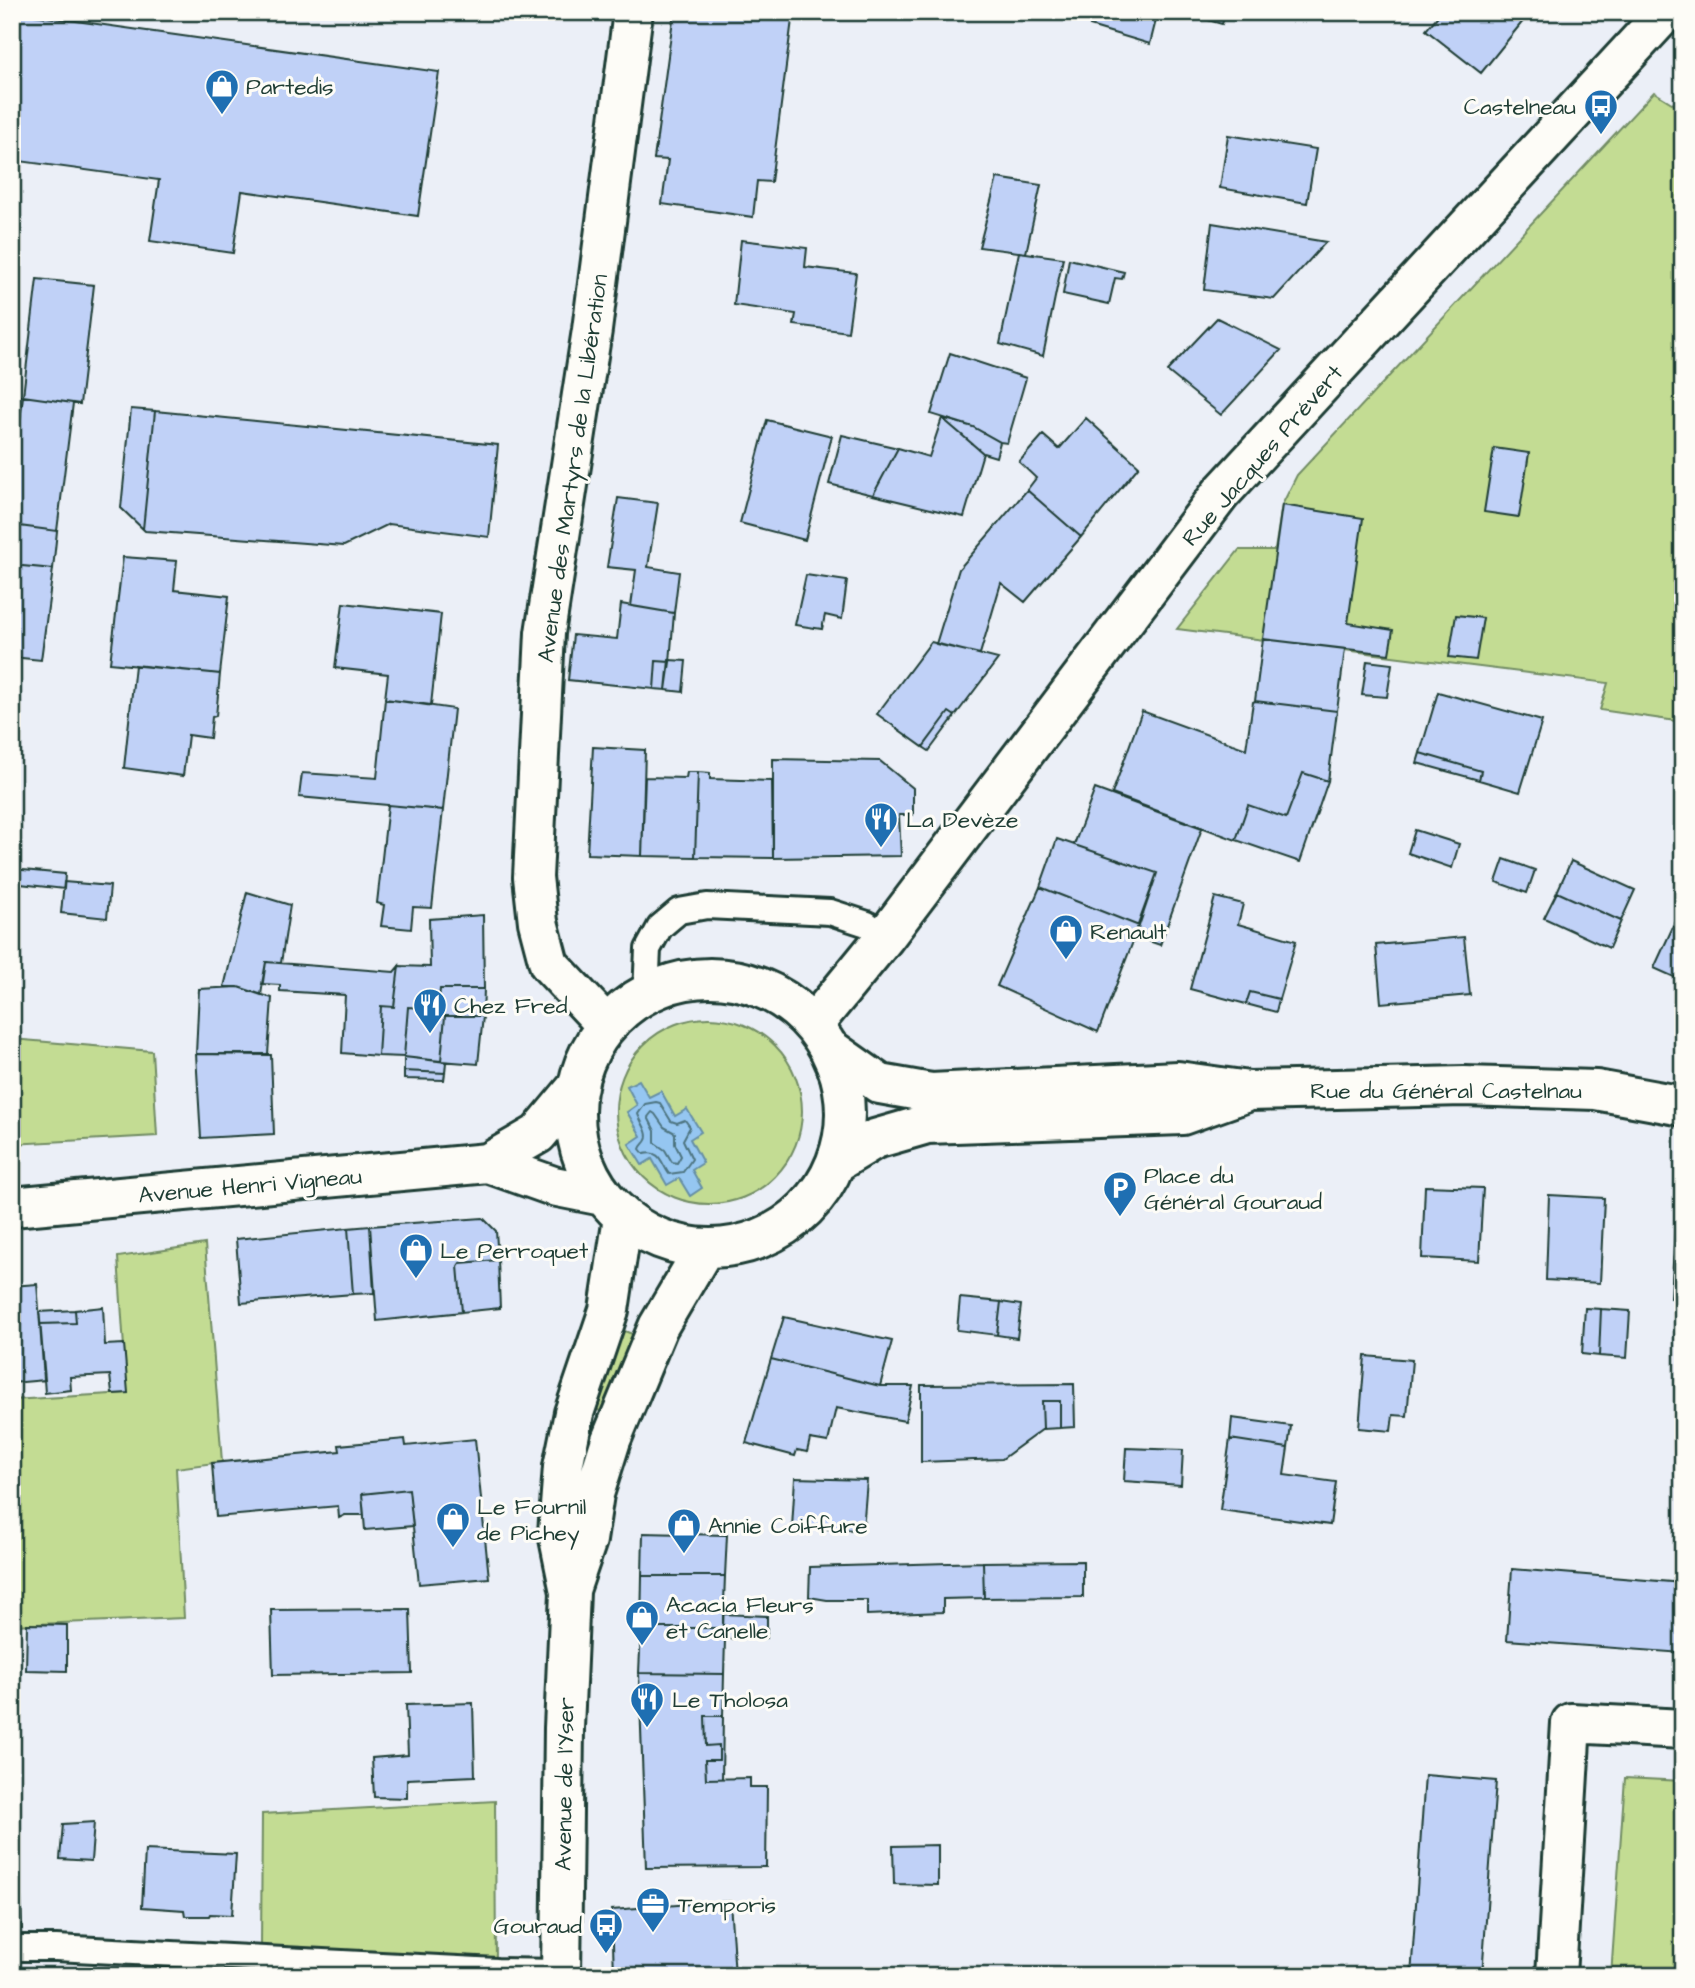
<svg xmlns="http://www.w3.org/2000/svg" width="1695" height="1988" viewBox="0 0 1695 1988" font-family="'Architects Daughter',sans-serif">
  <rect width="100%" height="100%" fill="#ebeff7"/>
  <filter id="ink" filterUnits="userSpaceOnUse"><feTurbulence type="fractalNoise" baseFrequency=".0143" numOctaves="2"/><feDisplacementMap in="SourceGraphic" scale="14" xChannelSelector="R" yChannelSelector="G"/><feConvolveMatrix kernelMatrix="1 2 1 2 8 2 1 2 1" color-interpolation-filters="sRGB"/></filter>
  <g filter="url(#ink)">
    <path fill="#c3dc93" stroke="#718c64" stroke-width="2" d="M 1654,92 L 1683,110 L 1683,722 L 1600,710 L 1608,683 L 1177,629 L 1239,550 L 1275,550 L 1282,505 L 1297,475 Z
      M616 1111a93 93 0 1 1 186 0a93 93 0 1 1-186 0Z
      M 12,1039 L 152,1051 L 157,1136 L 12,1144 Z
      M 205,1244 L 222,1462 L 176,1468 L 184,1618 L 12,1625 L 12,1400 L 127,1393 L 118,1257 Z
      M 622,1330 L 635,1335 L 607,1411 C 600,1412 597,1411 594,1405 Z
      M 1625,1778 L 1683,1781 L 1683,1976 L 1611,1976 Z
      M 495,1801 L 496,1965 L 261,1946 L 262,1814 Z"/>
    <path fill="#95c6f1" stroke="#668fa5" stroke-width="2" d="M 639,1080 L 649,1097 L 661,1091 L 675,1116 L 687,1109 L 701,1132 L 690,1139 L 703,1163 L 692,1170 L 702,1188 L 690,1196 L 679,1178 L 667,1185 L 652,1159 L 642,1165 L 629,1144 L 641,1136 L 627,1112 L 637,1105 L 627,1086 Z"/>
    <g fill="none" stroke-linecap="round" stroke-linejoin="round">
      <path stroke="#4e7480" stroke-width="2" d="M 656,1102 L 660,1103 L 671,1121 L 677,1123 L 685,1120 L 690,1127 L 683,1140 L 692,1159 L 683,1172 L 669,1174 C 661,1163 661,1150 644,1154 L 640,1149 C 641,1145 645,1143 646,1140 C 650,1133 640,1121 638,1114 L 645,1104 Z
        M 652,1112 L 655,1114 L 664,1127 L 675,1133 L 675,1144 L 681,1156 L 677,1163 L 672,1162 L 665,1150 L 655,1143 L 655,1131 L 648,1117 Z"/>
    </g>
    <path fill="#c0d1f7" stroke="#1f3d34" stroke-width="2" d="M 12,12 L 439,72 L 418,216 L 242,191 L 233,253 L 150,241 L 159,180 L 12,160 Z
      M 674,12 L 793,12 L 771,182 L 757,181 L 753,217 L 662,204 L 668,160 L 654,159 Z
      M 1094,12 L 1158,12 L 1150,44 L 1090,26 Z
      M 1180,12 L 1226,12 L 1222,24 Z
      M 1441,12 L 1525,12 L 1528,15 L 1481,73 L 1426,30 Z
      M 1228,135 L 1316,149 L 1307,203 L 1220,188 Z
      M 997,178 L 1041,185 L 1026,253 L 979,247 Z
      M 1212,223 L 1326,242 L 1274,299 L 1204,290 Z
      M 741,240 L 807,248 L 805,267 L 856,273 L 848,332 L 794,325 L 796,314 L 734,305 Z
      M 1019,252 L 1063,258 L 1043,356 L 1000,344 Z
      M 1069,259 L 1124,272 L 1122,279 L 1115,278 L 1109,304 L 1063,294 Z
      M 37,279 L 94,285 L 80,404 L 23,396 Z
      M 1217,318 L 1281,350 L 1221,415 L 1167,371 Z
      M 950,353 L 1026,378 L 1007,443 L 1000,442 L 973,427 L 931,414 Z
      M 12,395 L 23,396 L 12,487 Z
      M 23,396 L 73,403 L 57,531 L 12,525 L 12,487 Z
      M 131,409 L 155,411 L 143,529 L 121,508 Z
      M 155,411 L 498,445 L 489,537 L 389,524 L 344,546 L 145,531 L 143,529 Z
      M 942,418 L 973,427 L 1000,442 L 996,457 L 983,453 Z
      M 942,418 L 983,453 L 964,517 L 873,495 L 898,448 L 929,457 Z
      M 1086,418 L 1139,466 L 1081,537 L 1027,490 L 1036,478 L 1019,462 L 1043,435 L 1059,449 Z
      M 767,420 L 832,436 L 805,540 L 740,523 Z
      M 842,435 L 898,448 L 873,495 L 829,484 Z
      M 1494,448 L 1529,453 L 1519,517 L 1484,512 Z
      M 1027,490 L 1081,537 L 1025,602 L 1001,583 L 980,654 L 936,644 L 959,569 Z
      M 618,498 L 658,503 L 648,567 L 679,572 L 674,613 L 631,606 L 636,570 L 607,567 Z
      M 1282,505 L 1363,518 L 1348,623 L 1393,630 L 1389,654 L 1263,639 Z
      M 12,525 L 57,531 L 53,569 L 12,565 Z
      M 123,557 L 177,561 L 174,590 L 229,596 L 220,674 L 110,663 Z
      M 12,565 L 53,569 L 41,660 L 12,657 Z
      M 806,575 L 847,581 L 842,619 L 825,615 L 822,629 L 795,625 Z
      M 343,603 L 441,614 L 431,705 L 385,699 L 388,674 L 335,668 Z
      M 621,604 L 674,613 L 670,662 L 656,661 L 654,689 L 568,680 L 573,635 L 617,639 Z
      M 1456,615 L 1483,618 L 1476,660 L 1449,657 Z
      M 1263,639 L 1345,649 L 1337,711 L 1255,701 Z
      M 931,642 L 998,659 L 955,716 L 949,712 L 923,747 L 877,714 Z
      M 669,660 L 686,661 L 683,692 L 666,690 Z
      M 656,661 L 670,662 L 666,690 L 654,689 Z
      M 1367,661 L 1392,664 L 1387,697 L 1362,695 Z
      M 135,665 L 220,674 L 216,716 L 212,717 L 210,738 L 188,735 L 183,776 L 124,768 Z
      M 1438,692 L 1542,721 L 1520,792 L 1479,780 L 1481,771 L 1420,753 Z
      M 385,699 L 454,709 L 443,810 L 299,797 L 302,773 L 377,778 Z
      M 1255,701 L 1337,711 L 1328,781 L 1303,773 L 1286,818 L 1248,805 L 1236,840 L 1112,794 L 1142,711 L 1246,749 L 1253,702 Z
      M 949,712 L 955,716 L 929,751 L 923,747 Z
      M 593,747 L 645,750 L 642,856 L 587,854 Z
      M 1420,753 L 1481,771 L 1479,780 L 1417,763 Z
      M 773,759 L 880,761 L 913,788 L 913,815 L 899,815 L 901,856 L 773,858 Z
      M 687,772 L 698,772 L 695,857 L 642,856 L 645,777 L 686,778 Z
      M 698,772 L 710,773 L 710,779 L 772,781 L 773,858 L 695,857 Z
      M 1303,773 L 1328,781 L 1300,862 L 1236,840 L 1248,805 L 1286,818 Z
      M 1095,789 L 1202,828 L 1160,945 L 1134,936 L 1157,873 L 1074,845 Z
      M 388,805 L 443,810 L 432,908 L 413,907 L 411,929 L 381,926 L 384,905 L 377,903 Z
      M 1415,830 L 1459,844 L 1452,868 L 1408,853 Z
      M 1057,839 L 1157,873 L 1139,926 L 1040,887 Z
      M 1504,859 L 1535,870 L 1527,893 L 1496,882 Z
      M 1571,861 L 1635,890 L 1621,921 L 1557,892 Z
      M 12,869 L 65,874 L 64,889 L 12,883 Z
      M 64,882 L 110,886 L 107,918 L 61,913 Z
      M 1040,887 L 1139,926 L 1098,1032 L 997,986 Z
      M 247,892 L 290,905 L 281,963 L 266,962 L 261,995 L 238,987 L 224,987 Z
      M 1557,892 L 1621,921 L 1609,948 L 1544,918 Z
      M 1215,897 L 1243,904 L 1238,924 L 1296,941 L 1279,999 L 1250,992 L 1246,1004 L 1190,989 Z
      M 1683,905 L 1683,981 L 1654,968 Z
      M 483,915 L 484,989 L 440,989 L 438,1009 L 408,1007 L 404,1057 L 378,1056 L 381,1006 L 394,1007 L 399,966 L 430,967 L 429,919 Z
      M 1464,937 L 1470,995 L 1381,1003 L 1376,945 Z
      M 266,962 L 394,972 L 399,966 L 394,1007 L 381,1006 L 378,1056 L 342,1053 L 345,995 L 280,991 L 280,985 L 262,984 Z
      M 238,987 L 272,998 L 268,1054 L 196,1054 L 199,989 Z
      M 440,989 L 484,989 L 483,1016 L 445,1016 L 441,1061 L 404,1057 L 408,1007 L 438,1009 Z
      M 1250,992 L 1279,999 L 1276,1012 L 1246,1004 Z
      M 445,1016 L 483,1016 L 478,1064 L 441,1061 Z
      M 196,1054 L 271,1055 L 274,1134 L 201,1138 Z
      M 404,1057 L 446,1062 L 445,1073 L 404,1071 Z
      M 404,1071 L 445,1073 L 444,1080 L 404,1079 Z
      M 1425,1186 L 1483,1188 L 1479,1261 L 1422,1258 Z
      M 1549,1195 L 1604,1198 L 1600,1283 L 1546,1280 Z
      M 1676,1210 L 1683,1211 L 1683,1299 L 1671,1298 Z
      M 483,1218 L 496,1231 L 498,1260 L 460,1263 L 458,1266 L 462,1312 L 377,1321 L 370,1226 Z
      M 370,1226 L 374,1293 L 353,1294 L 348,1228 Z
      M 348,1228 L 353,1294 L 241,1303 L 236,1239 Z
      M 498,1260 L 500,1308 L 462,1312 L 458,1266 L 460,1263 Z
      M 37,1284 L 45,1380 L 12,1383 L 12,1286 Z
      M 960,1298 L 1001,1302 L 997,1335 L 957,1330 Z
      M 1001,1302 L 1021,1305 L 1017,1338 L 997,1335 Z
      M 103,1307 L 105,1345 L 124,1344 L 128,1393 L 112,1394 L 110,1375 L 70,1377 L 71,1390 L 45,1393 L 40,1324 L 76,1323 L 75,1310 Z
      M 1585,1308 L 1601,1309 L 1599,1356 L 1582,1354 Z
      M 1601,1309 L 1630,1311 L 1627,1358 L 1599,1356 Z
      M 75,1310 L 76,1323 L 40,1324 L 39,1312 Z
      M 784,1317 L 892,1341 L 880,1386 L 771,1359 Z
      M 1365,1356 L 1412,1360 L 1407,1416 L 1393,1415 L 1391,1431 L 1359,1428 Z
      M 771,1359 L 880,1386 L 913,1386 L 905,1421 L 836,1408 L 828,1442 L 810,1439 L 807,1452 L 797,1450 L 795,1456 L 746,1443 Z
      M 1074,1384 L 1075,1427 L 1060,1428 L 1060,1401 L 1042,1401 L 1043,1429 L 1002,1459 L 921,1462 L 921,1385 Z
      M 1042,1401 L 1060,1401 L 1060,1428 L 1043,1429 Z
      M 1232,1418 L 1291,1426 L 1288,1448 L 1230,1439 Z
      M 405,1439 L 406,1446 L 475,1439 L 489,1578 L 419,1584 L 409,1489 L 362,1494 L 364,1515 L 345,1515 L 339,1518 L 338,1506 L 216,1517 L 212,1463 L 340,1451 L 339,1445 Z
      M 1230,1439 L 1288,1448 L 1284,1475 L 1336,1482 L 1330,1525 L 1220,1510 Z
      M 1126,1448 L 1183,1450 L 1181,1485 L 1124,1481 Z
      M 795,1478 L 867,1480 L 863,1530 L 792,1528 Z
      M 409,1489 L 413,1526 L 365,1530 L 362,1494 Z
      M 643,1533 L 727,1535 L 725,1576 L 642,1576 Z
      M 1083,1561 L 1083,1597 L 984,1598 L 983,1562 Z
      M 983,1562 L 984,1598 L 943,1599 L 943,1612 L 867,1615 L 867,1600 L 827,1600 L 809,1597 L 810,1567 Z
      M 1512,1569 L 1683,1583 L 1683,1653 L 1507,1640 Z
      M 642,1576 L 725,1576 L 723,1628 L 641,1628 Z
      M 410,1609 L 412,1673 L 273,1675 L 271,1610 Z
      M 723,1614 L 767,1616 L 767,1638 L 725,1639 L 724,1674 L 639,1673 L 641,1628 L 723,1628 Z
      M 27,1624 L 67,1625 L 67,1671 L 26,1670 Z
      M 639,1673 L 724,1674 L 723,1716 L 705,1716 L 706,1746 L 719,1745 L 719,1760 L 705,1760 L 706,1779 L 750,1778 L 750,1787 L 767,1787 L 766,1867 L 646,1868 Z
      M 473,1703 L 475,1776 L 407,1779 L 407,1798 L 374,1797 L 372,1758 L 408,1755 L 406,1705 Z
      M 705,1716 L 723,1716 L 722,1779 L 706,1779 L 705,1760 L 719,1760 L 719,1745 L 706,1746 Z
      M 1425,1775 L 1496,1781 L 1482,1976 L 1411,1976 Z
      M 94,1822 L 91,1861 L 60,1859 L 63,1824 Z
      M 938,1845 L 938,1885 L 894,1884 L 893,1846 Z
      M 145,1850 L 236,1854 L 232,1915 L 210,1914 L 209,1916 L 185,1916 L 184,1910 L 142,1907 Z
      M 12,1863 L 20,1863 L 22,1929 L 12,1929 Z
      M 730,1901 L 735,1976 L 614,1976 L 612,1910 Z"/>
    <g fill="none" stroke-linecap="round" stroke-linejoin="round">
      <g stroke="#1f3d34" stroke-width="30">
        <path id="lane" d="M 646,994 L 648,949 L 660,927 L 679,911 L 707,906 L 830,912 L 867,924 L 885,937
          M 12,1948 L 56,1948 L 497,1971 L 561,1972"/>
      </g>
      <g stroke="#1f3d34" stroke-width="44">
        <path id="street" d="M 1556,1976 L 1571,1723 L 1683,1729"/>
      </g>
      <g stroke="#1f3d34" stroke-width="44">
        <path id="secondary" d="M575 1113a135 135 0 1 1 270 0a135 135 0 1 1-270 0Z
          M 813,1025 L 885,937 L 1221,493 L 1666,12
          M 607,1026 L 549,964 L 538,922 L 533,877 L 545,633 L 592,330 L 633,12
          M 829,1048 L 880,1084 L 931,1093 L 1178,1081 L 1249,1091 L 1464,1086 L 1596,1090 L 1683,1106
          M 837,1162 L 875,1139 L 927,1124 L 1182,1115 L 1244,1093
          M 488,1163 L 538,1134 L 578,1086
          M 12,1207 L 488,1163 L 553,1186 L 603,1196
          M 570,1590 L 587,1540 L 594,1494 L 611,1440 L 658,1327 L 704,1249
          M 561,1976 L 564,1728 L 570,1592 L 558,1533 L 563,1467 L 574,1413 L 609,1310 L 623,1217"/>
      </g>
      <use href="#lane" stroke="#fdfcf7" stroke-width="24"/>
      <use href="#street" stroke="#fdfcf7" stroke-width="38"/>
      <use href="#secondary" stroke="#fdfcf7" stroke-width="38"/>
    </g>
  </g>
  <defs>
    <g id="shop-pin" transform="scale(1.75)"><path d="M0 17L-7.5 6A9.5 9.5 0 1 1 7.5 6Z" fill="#1f6fb2" stroke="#fdfcf7"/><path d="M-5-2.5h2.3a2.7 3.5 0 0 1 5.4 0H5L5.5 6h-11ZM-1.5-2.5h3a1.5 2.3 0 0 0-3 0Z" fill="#fff"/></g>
    <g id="bus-pin" transform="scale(1.75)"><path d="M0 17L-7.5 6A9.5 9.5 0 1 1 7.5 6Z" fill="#1f6fb2" stroke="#fdfcf7"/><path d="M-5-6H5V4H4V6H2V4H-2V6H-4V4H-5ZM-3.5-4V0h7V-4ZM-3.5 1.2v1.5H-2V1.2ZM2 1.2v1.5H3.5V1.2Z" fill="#fff"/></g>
    <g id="restaurant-pin" transform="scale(1.75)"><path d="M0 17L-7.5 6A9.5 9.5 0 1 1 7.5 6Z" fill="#1f6fb2" stroke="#fdfcf7"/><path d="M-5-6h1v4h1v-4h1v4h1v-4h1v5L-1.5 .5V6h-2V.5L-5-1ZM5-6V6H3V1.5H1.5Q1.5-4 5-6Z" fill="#fff"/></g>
    <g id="parking-pin" transform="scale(1.75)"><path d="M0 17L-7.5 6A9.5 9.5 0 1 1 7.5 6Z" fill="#1f6fb2" stroke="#fdfcf7"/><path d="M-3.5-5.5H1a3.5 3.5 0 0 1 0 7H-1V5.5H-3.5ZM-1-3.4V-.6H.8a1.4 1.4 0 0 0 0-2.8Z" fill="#fff"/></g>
    <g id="office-pin" transform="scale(1.75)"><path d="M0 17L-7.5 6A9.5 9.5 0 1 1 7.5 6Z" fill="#1f6fb2" stroke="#fdfcf7"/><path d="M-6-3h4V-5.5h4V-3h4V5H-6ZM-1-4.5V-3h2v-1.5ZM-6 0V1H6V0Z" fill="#fff"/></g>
  </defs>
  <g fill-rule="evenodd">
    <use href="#shop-pin" x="222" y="86"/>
    <use href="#bus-pin" x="1601" y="106"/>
    <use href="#restaurant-pin" x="881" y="819"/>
    <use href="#shop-pin" x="1066" y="931"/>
    <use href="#restaurant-pin" x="430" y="1005"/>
    <use href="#parking-pin" x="1120" y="1188"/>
    <use href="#shop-pin" x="416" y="1250"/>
    <use href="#shop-pin" x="453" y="1519"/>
    <use href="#shop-pin" x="684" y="1525"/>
    <use href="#shop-pin" x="642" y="1617"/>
    <use href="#restaurant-pin" x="647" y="1699"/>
    <use href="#office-pin" x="653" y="1904"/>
    <use href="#bus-pin" x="606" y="1925"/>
  </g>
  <g text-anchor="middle" stroke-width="6" stroke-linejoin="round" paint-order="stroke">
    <g font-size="23" fill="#1f3d34" stroke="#fdfcf7" text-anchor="start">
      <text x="246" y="94">Partedis</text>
      <text x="1576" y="114" text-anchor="end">Castelneau</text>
      <text x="906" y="827">La Devèze</text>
      <text x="1090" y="939">Renault</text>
      <text x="454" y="1013">Chez Fred</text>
      <text x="1144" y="1183">Place du<tspan x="1144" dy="26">Général Gouraud</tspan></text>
      <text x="440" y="1258">Le Perroquet</text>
      <text x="477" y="1514">Le Fournil<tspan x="477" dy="26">de Pichey</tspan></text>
      <text x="708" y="1533">Annie Coiffure</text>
      <text x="666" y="1612">Acacia Fleurs<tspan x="666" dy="26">et Canelle</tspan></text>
      <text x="672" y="1707">Le Tholosa</text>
      <text x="678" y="1912">Temporis</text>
      <text x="582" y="1933" text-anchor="end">Gouraud</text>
    </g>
    <g font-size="23" fill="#1f3d34" stroke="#fdfcf7">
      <text transform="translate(1262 455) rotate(-49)" y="8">Rue Jacques Prévert</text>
      <text transform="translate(572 468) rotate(-82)" y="8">Avenue des Martyrs de la Libération</text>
      <text x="1446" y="1098">Rue du Général Castelnau</text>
      <text transform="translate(250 1185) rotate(-5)" y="8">Avenue Henri Vigneau</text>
      <text transform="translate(564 1784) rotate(-89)" y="8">Avenue de l'Yser</text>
    </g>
  </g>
  <rect width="1695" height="1988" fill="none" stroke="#fdfcf7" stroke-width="42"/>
  <rect x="21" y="21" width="1653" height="1946" fill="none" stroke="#1f3d34" stroke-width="2.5" filter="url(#ink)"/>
</svg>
